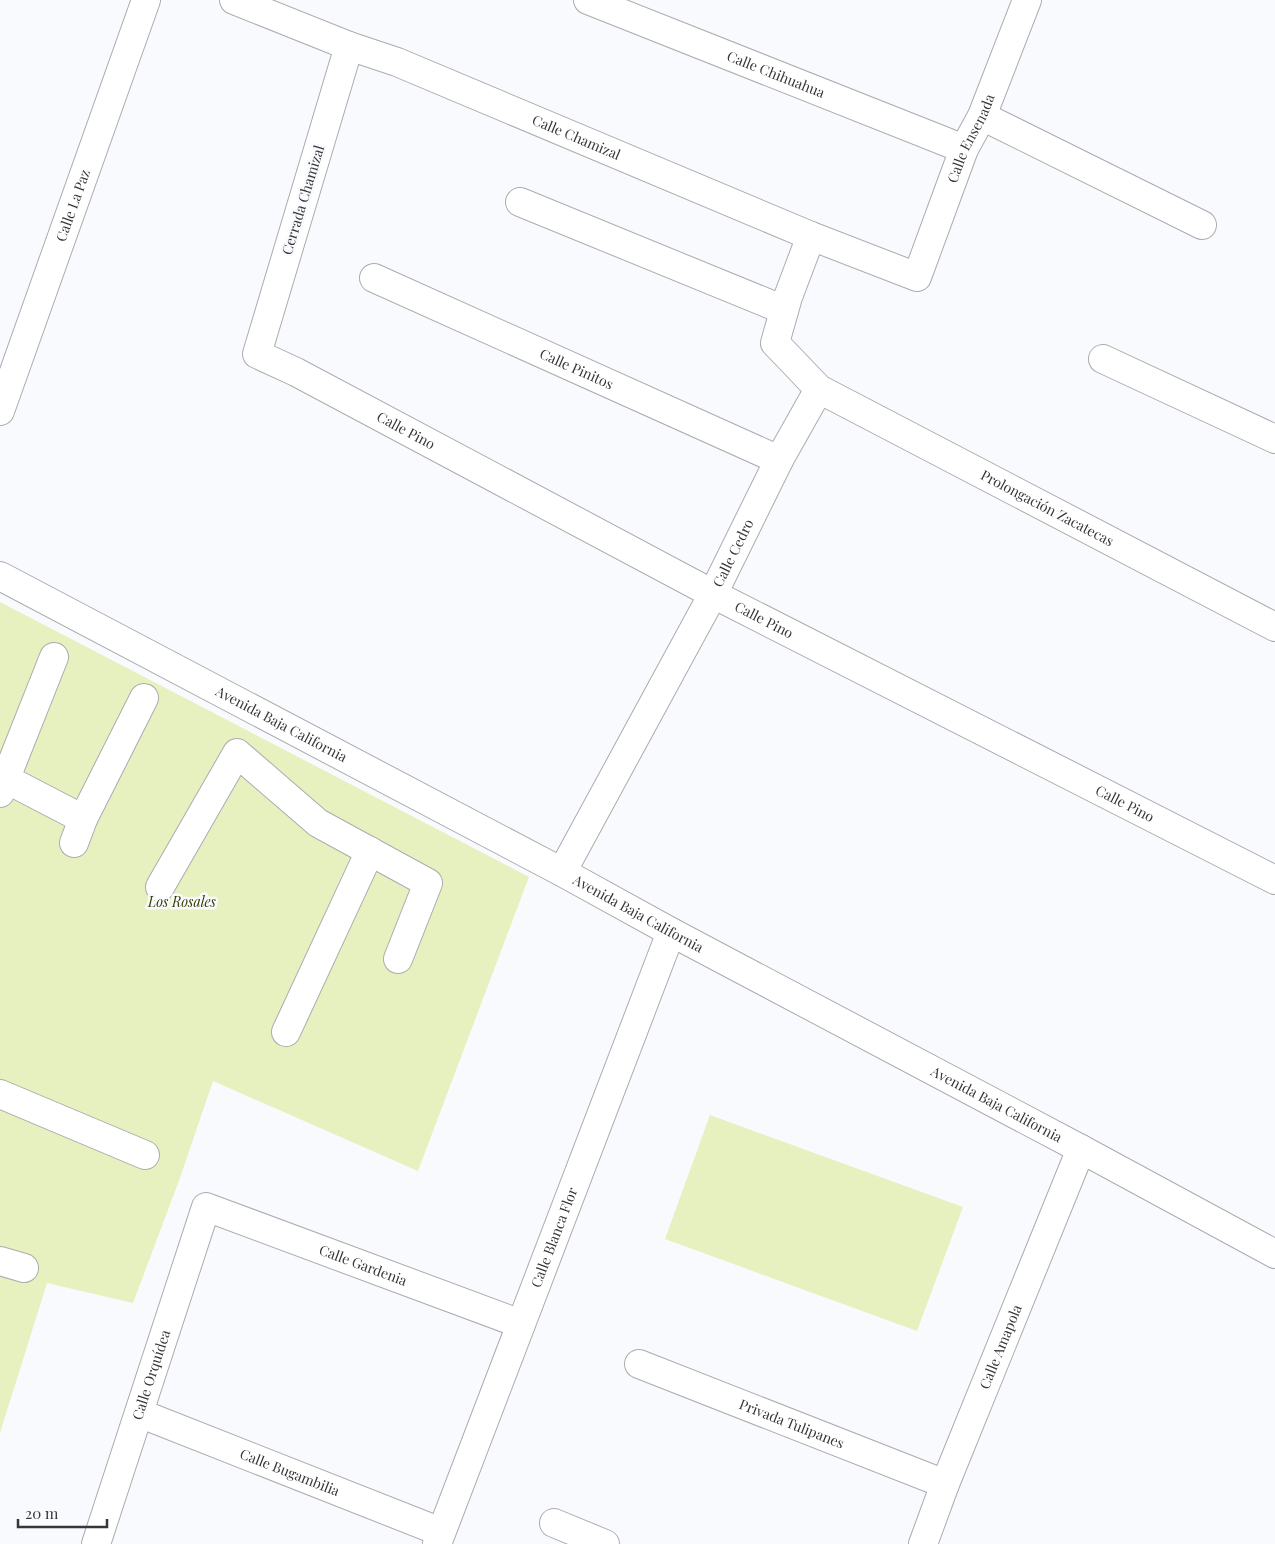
<svg xmlns="http://www.w3.org/2000/svg" width="1275" height="1544" viewBox="0 0 1275 1544" font-family="'Playfair Display',serif">
  <rect width="100%" height="100%" fill="#f9fafe"/>
  <path fill="#e6f1bf" d="M 0,602 L 529,877 L 418,1171 L 213,1081 L 180,1178 L 133,1303 L 47,1283 L 0,1433 Z
    M 710,1115 L 963,1207 L 917,1331 L 665,1239 Z"/>
  <g fill="none" stroke-linecap="round" stroke-linejoin="round">
    <g stroke="#abacaf" stroke-width="30">
      <g id="street">
        <path id="s1" d="M 234,0 L 349,46 L 397,62 L 811,236 L 917,277 L 964,149 L 982,116 L 1027,0"/>
        <path id="s2" d="M 588,0 L 964,149"/>
        <path id="s3" d="M 349,46 L 257,354 L 296,372 L 713,594 L 1275,880"/>
        <path d="M 982,116 L 1202,225"/>
        <path d="M 520,202 L 784,310"/>
        <path id="s4" d="M 811,236 L 788,297 L 775,343 L 819,389 L 1275,627"/>
        <path id="s5" d="M 374,278 L 779,460"/>
        <path d="M 1103,359 L 1275,439"/>
        <path id="s6" d="M 0,411 L 146,0"/>
        <path d="M 6,779 L 83,819"/>
        <path d="M 0,793 L 54,657"/>
        <path d="M 74,843 L 83,819 L 144,698"/>
        <path id="s7" d="M 562,872 L 713,594 L 779,460 L 819,389"/>
        <path d="M 160,887 L 237,753 L 318,823 L 428,883 L 398,959"/>
        <path d="M 286,1032 L 370,851"/>
        <path d="M 0,1094 L 145,1155"/>
        <path d="M 0,1261 L 24,1268"/>
        <path id="s8" d="M 639,1364 L 945,1484"/>
        <path id="s9" d="M 139,1413 L 441,1532"/>
        <path d="M 554,1523 L 605,1544"/>
        <path id="s10" d="M 96,1544 L 206,1207 L 521,1324"/>
        <path id="s11" d="M 437,1544 L 671,932"/>
        <path id="s12" d="M 923,1544 L 945,1484 L 1081,1149"/>
      </g>
    </g>
    <g stroke="#abacaf" stroke-width="30">
      <g id="secondary">
        <path id="s13" d="M 0,576 L 562,872 L 671,932 L 1081,1149 L 1275,1254"/>
      </g>
    </g>
    <use href="#street" stroke="#fff" stroke-width="28"/>
    <use href="#secondary" stroke="#fff" stroke-width="28"/>
  </g>
  <g text-anchor="middle" stroke-width="5" stroke-linejoin="round" paint-order="stroke">
    <g font-size="14" fill="#363638" stroke="#f9fafe">
      <text dy="5" stroke="none"><textPath href="#s2" startOffset="202">Calle Chihuahua</textPath></text>
      <text dy="5" stroke="none"><textPath href="#s1" startOffset="369">Calle Chamizal</textPath></text>
      <text dy="5" stroke="none"><textPath href="#s1" startOffset="886">Calle Ensenada</textPath></text>
      <text transform="translate(303 200) rotate(-73)" y="5">Cerrada Chamizal</text>
      <text dy="5" stroke="none"><textPath href="#s6" startOffset="218">Calle La Paz</textPath></text>
      <text dy="5" stroke="none"><textPath href="#s5" startOffset="222">Calle Pinitos</textPath></text>
      <text dy="5" stroke="none"><textPath href="#s3" startOffset="489">Calle Pino</textPath></text>
      <text dy="5" stroke="none"><textPath href="#s4" startOffset="434">Prolongación Zacatecas</textPath></text>
      <text dy="5" stroke="none"><textPath href="#s7" startOffset="362">Calle Cedro</textPath></text>
      <text dy="5" stroke="none"><textPath href="#s3" startOffset="894">Calle Pino</textPath></text>
      <text dy="5" stroke="none"><textPath href="#s13" startOffset="318">Avenida Baja California</textPath></text>
      <text dy="5" stroke="none"><textPath href="#s3" startOffset="1299">Calle Pino</textPath></text>
      <text dy="5" stroke="none"><textPath href="#s13" startOffset="722">Avenida Baja California</textPath></text>
      <text dy="5" stroke="none"><textPath href="#s13" startOffset="1128">Avenida Baja California</textPath></text>
      <text dy="5" stroke="none"><textPath href="#s11" startOffset="328">Calle Blanca Flor</textPath></text>
      <text dy="5" stroke="none"><textPath href="#s10" startOffset="522">Calle Gardenia</textPath></text>
      <text dy="5" stroke="none"><textPath href="#s12" startOffset="212">Calle Amapola</textPath></text>
      <text dy="5" stroke="none"><textPath href="#s10" startOffset="178">Calle Orquídea</textPath></text>
      <text dy="5" stroke="none"><textPath href="#s8" startOffset="164">Privada Tulipanes</textPath></text>
      <text dy="5" stroke="none"><textPath href="#s9" startOffset="162">Calle Bugambilia</textPath></text>
    </g>
    <g font-size="14" font-style="italic" fill="#373f00" stroke="#f9fafe">
      <text x="182" y="907">Los Rosales</text>
    </g>
  </g>
  <path d="M18 1519v8h89v-8" fill="none" stroke="#363638" stroke-width="2.5"/>
  <text x="25" y="1519" font-size="15" fill="#363638" stroke="#f9fafe" stroke-width="4" paint-order="stroke">20 m</text>
</svg>
